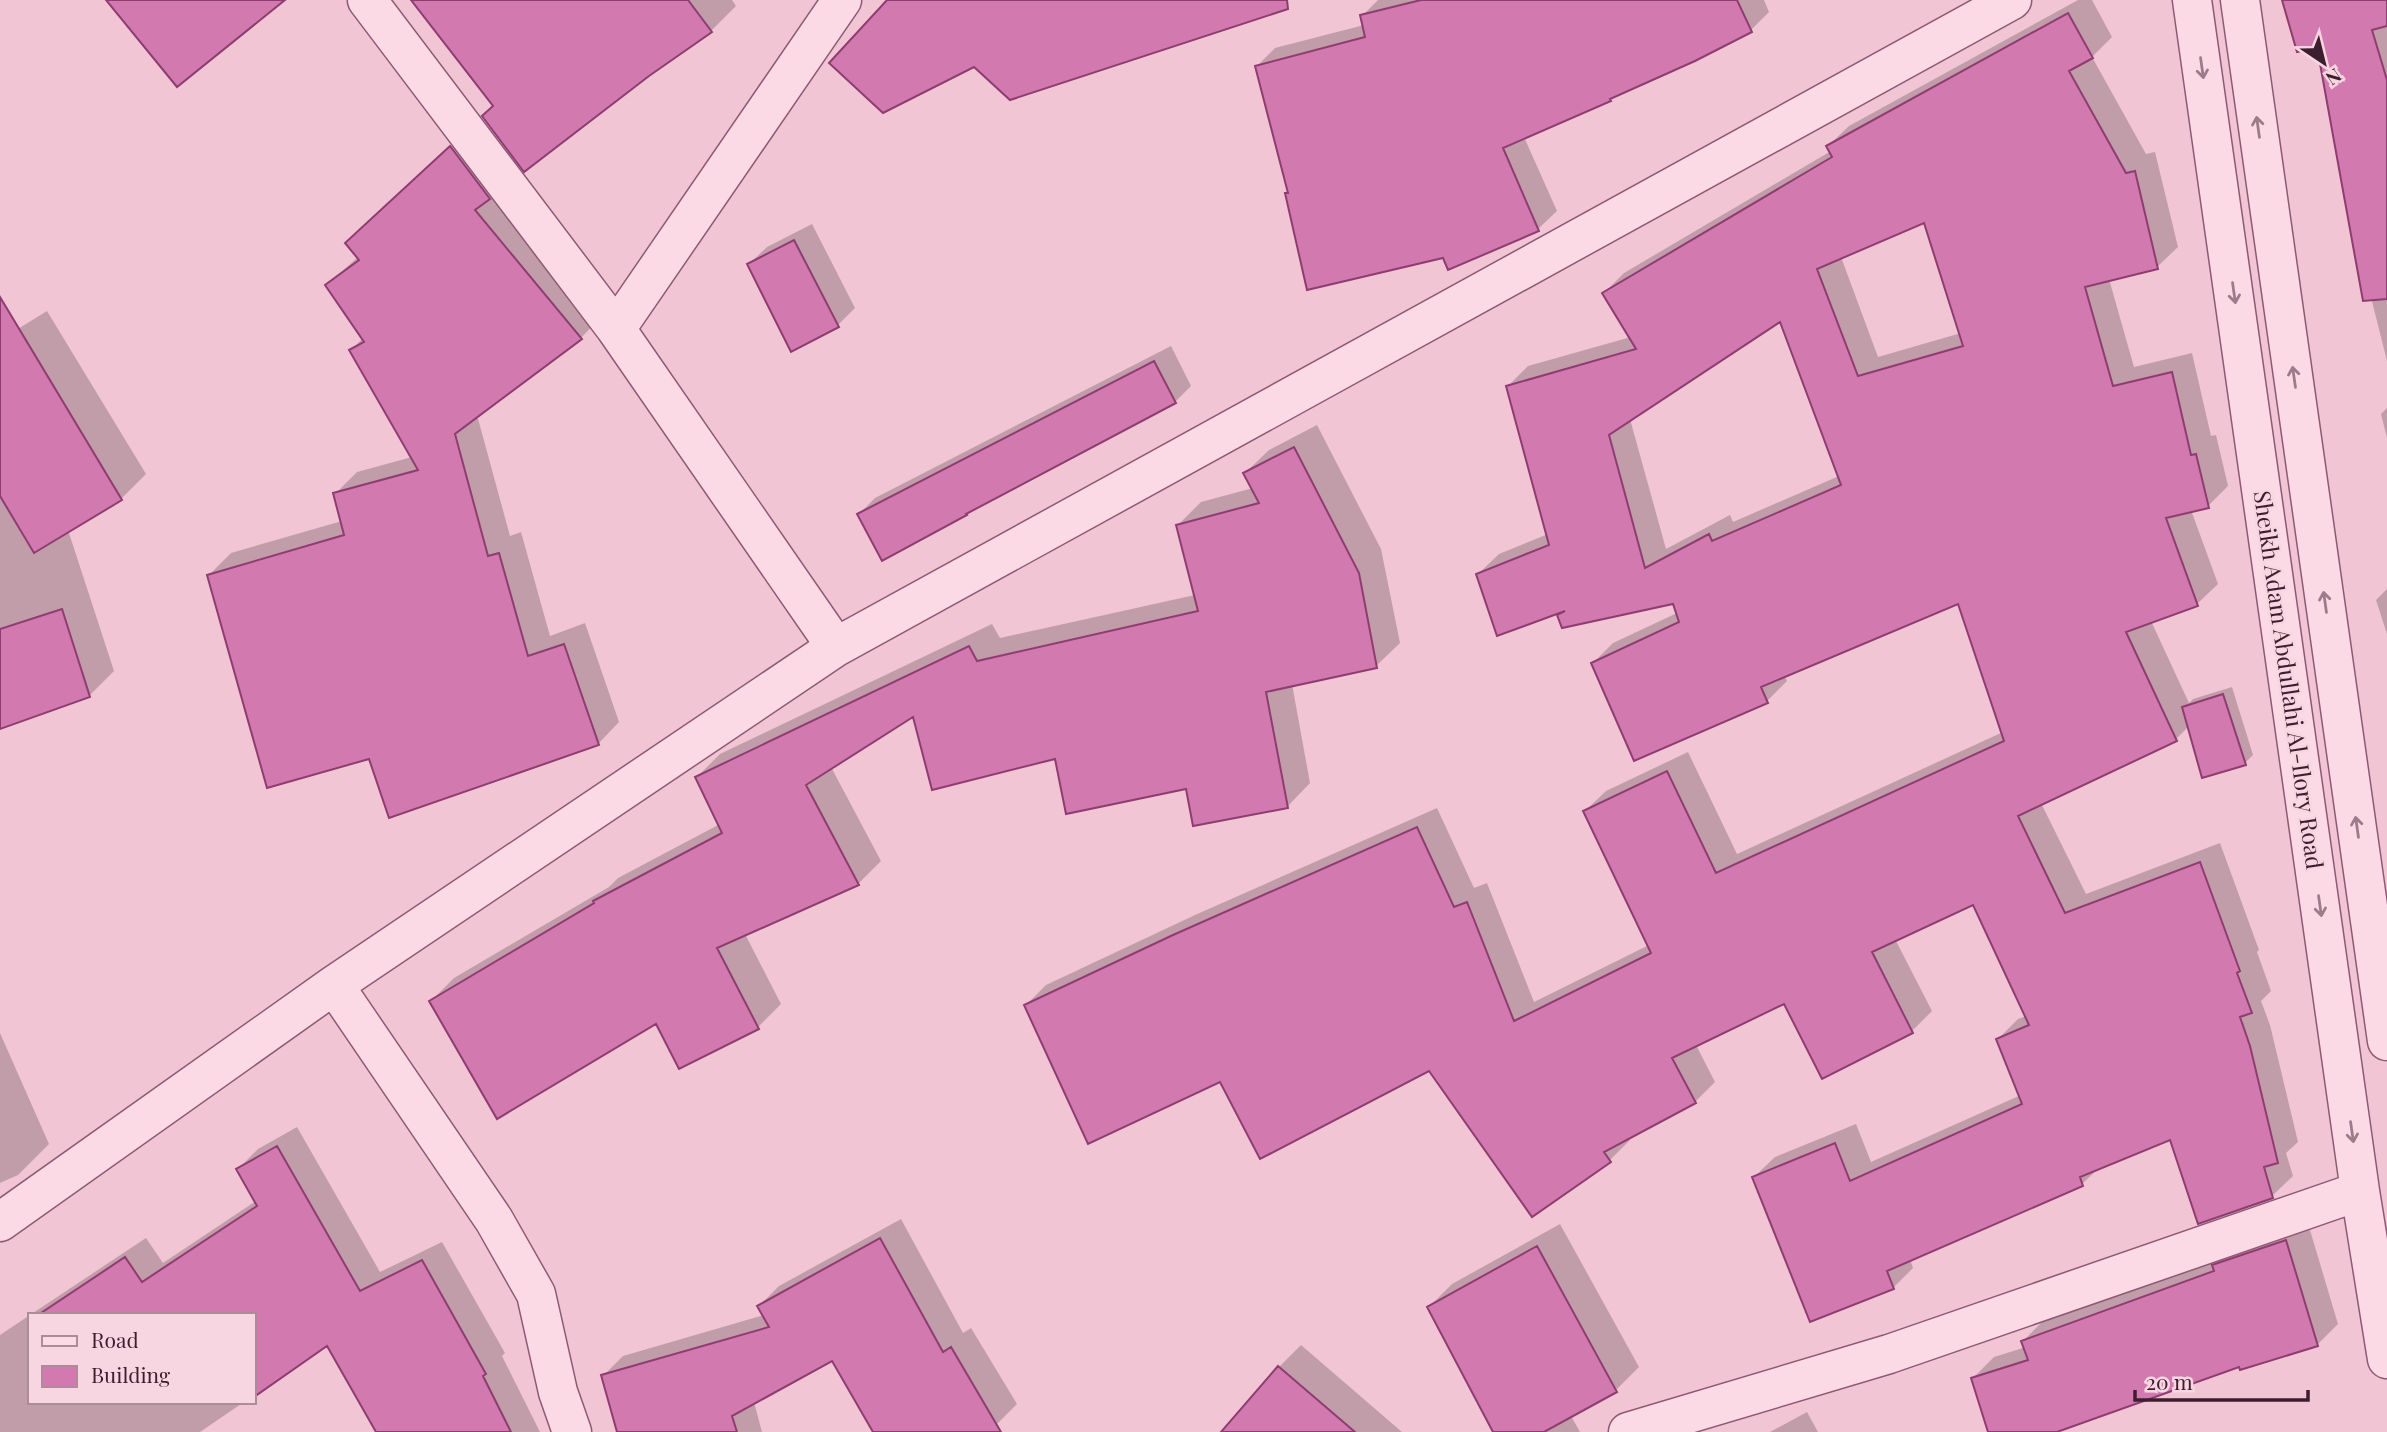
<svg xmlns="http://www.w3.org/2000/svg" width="2387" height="1432" viewBox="0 0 2387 1432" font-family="'Playfair Display',serif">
  <rect width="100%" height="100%" fill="#f1c5d4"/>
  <path fill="#0003" fill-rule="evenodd" d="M 413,0 L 732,0 L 736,6 L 711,31 L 495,106 Z
    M 1378,0 L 1764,0 L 1769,12 L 1751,30 L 1694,59 L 1615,95 L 1610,100 L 1524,137 L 1557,211 L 1538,229 L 1449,268 L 1444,256 L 1290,191 L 1257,66 L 1275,48 L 1364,25 L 1362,16 Z
    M 2078,0 L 2092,0 L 2112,37 L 2092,57 L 2146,154 L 2155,152 L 2178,247 L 2157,267 L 2109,279 L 2134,367 L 2192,353 L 2211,436 L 2216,435 L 2228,486 L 2208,506 L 2191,510 L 2218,584 L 2197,604 L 2151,621 L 2189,703 L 2193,699 L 2232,687 L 2253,755 L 2245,763 L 2189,726 L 2176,739 L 2041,803 L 2086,894 L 2220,843 L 2259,950 L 2257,952 L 2271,991 L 2261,1001 L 2270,1025 L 2298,1142 L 2286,1153 L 2293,1176 L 2272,1196 L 2171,1138 L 2099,1168 L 2082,1184 L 1910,1259 L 1913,1268 L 1893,1288 L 1754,1177 L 1775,1157 L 1856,1124 L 1871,1162 L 2021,1095 L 1998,1039 L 2018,1019 L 2026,1016 L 1974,903 L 1895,939 L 1932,1011 L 1912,1031 L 1823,1077 L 1785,1002 L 1696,1045 L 1715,1082 L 1695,1102 L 1628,1137 L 1630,1140 L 1610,1160 L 1430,1068 L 1221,1080 L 1026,1005 L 1046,985 L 1195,915 L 1437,808 L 1474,888 L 1487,883 L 1534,1002 L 1649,945 L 1585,811 L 1606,791 L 1688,752 L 1737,854 L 2003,732 L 1959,602 L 1784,675 L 1787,681 L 1767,701 L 1593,663 L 1613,643 L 1677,613 L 1674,602 L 1559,615 L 1566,609 L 1478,574 L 1499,554 L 1548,534 L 1508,386 L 1528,366 L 1631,337 L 1604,293 L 1624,273 L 1831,151 L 1828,146 L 1849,126 ZM 1925,221 L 1961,333 L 1878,357 L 1841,257 ZM 1781,320 L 1839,476 L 1733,522 L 1730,515 L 1666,549 L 1630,419 Z
    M 2284,0 L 2387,0 L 2387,361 L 2348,206 L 2319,44 Z
    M 473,126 L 602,316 L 581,338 L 477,415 L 510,536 L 521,532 L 550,636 L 585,623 L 619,722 L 598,744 L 370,757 L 209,575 L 231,553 L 342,521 L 335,494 L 357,472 L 412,457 L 351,350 L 363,338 L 327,285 L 359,256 L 369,221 Z
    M 812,224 L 855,308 L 838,325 L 749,264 L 767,247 Z
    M 47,311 L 146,474 L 121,499 L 68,530 L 114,671 L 89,696 L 0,727 L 0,340 Z
    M 1171,346 L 1191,386 L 1175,402 L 859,514 L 875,498 Z
    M 2387,408 L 2387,438 L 2381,414 Z
    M 1317,425 L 1381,549 L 1400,643 L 1376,666 L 1292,684 L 1310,783 L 1287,807 L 1056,756 L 914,714 L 831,767 L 881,861 L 858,884 L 745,934 L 781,1004 L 758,1027 L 657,1022 L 431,1001 L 454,978 L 609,887 L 618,878 L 720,824 L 697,777 L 720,754 L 992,624 L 1000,638 L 1195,595 L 1177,526 L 1201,502 L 1253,488 L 1245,473 L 1269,450 Z
    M 2387,589 L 2387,634 L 2376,600 Z
    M 0,1033 L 49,1144 L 18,1175 L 0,1183 Z
    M 297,1127 L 380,1272 L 442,1242 L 505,1353 L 502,1356 L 540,1432 L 378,1432 L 327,1344 L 254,1395 L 254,1315 L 30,1315 L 146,1238 L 163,1263 L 256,1201 L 238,1169 L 258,1149 Z
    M 901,1219 L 963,1333 L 971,1328 L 1017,1404 L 997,1424 L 984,1432 L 875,1432 L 832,1359 L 754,1402 L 762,1432 L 619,1432 L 603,1376 L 623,1356 L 764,1315 L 759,1306 L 779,1286 Z
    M 2307,1220 L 2338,1324 L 2317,1345 L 2240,1364 L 2052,1432 L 1989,1432 L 1973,1378 L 1994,1357 L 2026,1347 L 2023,1341 L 2044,1320 Z
    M 1560,1224 L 1639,1367 L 1616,1390 L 1571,1416 L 1580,1432 L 1495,1432 L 1429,1307 L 1452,1284 Z
    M 30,1315 L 30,1402 L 244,1402 L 200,1432 L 0,1432 L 0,1335 Z
    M 1301,1345 L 1402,1432 L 1223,1432 L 1279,1367 Z
    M 1807,1412 L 1818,1432 L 1770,1432 Z"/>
  <path fill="#d279b0" stroke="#8f3d71" stroke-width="2" fill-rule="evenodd" d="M 106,0 L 285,0 L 177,87 Z
    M 411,0 L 688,0 L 712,32 L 649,76 L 524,172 L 482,116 L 493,106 Z
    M 887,0 L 1287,0 L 1288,9 L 1010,100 L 974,67 L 883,113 L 829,63 Z
    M 1421,0 L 1737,0 L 1752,32 L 1695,61 L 1610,99 L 1611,101 L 1503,148 L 1539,231 L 1448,270 L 1443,258 L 1307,290 L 1285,193 L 1288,193 L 1255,66 L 1365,37 L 1360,15 Z
    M 2282,0 L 2387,0 L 2387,26 L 2372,30 L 2387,80 L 2387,299 L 2363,301 L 2317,47 L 2297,52 Z
    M 2068,13 L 2093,58 L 2069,71 L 2126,173 L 2135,171 L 2158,269 L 2085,287 L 2113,386 L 2172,372 L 2191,455 L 2196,454 L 2209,508 L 2166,518 L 2198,606 L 2126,632 L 2177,741 L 2018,816 L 2065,913 L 2200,862 L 2240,971 L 2237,973 L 2252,1013 L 2240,1017 L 2250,1046 L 2278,1163 L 2264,1167 L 2273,1198 L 2198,1224 L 2170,1140 L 2080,1177 L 2083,1186 L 1887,1271 L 1894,1289 L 1810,1322 L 1752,1177 L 1835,1143 L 1850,1181 L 2022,1104 L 1996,1039 L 2029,1025 L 1973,905 L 1872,952 L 1913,1033 L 1822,1079 L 1784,1004 L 1672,1058 L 1696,1103 L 1604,1152 L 1611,1162 L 1532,1217 L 1429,1071 L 1260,1159 L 1220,1082 L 1088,1144 L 1024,1005 L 1173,935 L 1417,827 L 1454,907 L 1467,902 L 1514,1021 L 1651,953 L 1583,811 L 1667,771 L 1716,873 L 2004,741 L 1958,604 L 1761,687 L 1768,703 L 1634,761 L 1591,663 L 1679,622 L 1673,604 L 1562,628 L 1557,615 L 1565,611 L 1497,636 L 1476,574 L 1549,545 L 1506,386 L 1636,349 L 1602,293 L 1832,157 L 1826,146 ZM 1924,223 L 1963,346 L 1858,376 L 1817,269 ZM 1780,322 L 1841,485 L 1712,541 L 1709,534 L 1645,568 L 1609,435 Z
    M 450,146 L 490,199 L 475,210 L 582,339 L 455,434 L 488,556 L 499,553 L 528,656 L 564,644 L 599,745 L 389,818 L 369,759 L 267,788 L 207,575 L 344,535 L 333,493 L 418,470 L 349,350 L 364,342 L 325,285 L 359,260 L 345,243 Z
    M 794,240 L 839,327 L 791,352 L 747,264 Z
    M 0,297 L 122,500 L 34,553 L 0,496 Z
    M 1154,361 L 1176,403 L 966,514 L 967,515 L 882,561 L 857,514 Z
    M 1294,447 L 1359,573 L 1377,668 L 1266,692 L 1288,808 L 1193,826 L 1186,789 L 1066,814 L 1055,759 L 932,790 L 913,717 L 806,785 L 859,885 L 717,948 L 759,1029 L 679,1069 L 656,1024 L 497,1119 L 429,1001 L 594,903 L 593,901 L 722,833 L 695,777 L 969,646 L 977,661 L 1198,611 L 1176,525 L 1259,503 L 1243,473 Z
    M 62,609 L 90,697 L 0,729 L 0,629 Z
    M 2223,694 L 2246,765 L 2202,778 L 2182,707 Z
    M 277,1146 L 360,1291 L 422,1260 L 486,1374 L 483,1376 L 511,1432 L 376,1432 L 327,1346 L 254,1397 L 254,1315 L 38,1315 L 125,1257 L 142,1282 L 257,1206 L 236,1169 Z
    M 880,1238 L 943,1352 L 951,1347 L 1001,1432 L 873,1432 L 832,1361 L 732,1416 L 737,1432 L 617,1432 L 601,1375 L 769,1327 L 757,1306 Z
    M 2286,1240 L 2318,1346 L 2240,1370 L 2239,1367 L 2057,1432 L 1988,1432 L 1971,1378 L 2028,1360 L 2021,1341 L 2214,1271 L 2212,1265 Z
    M 1537,1246 L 1617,1392 L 1544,1432 L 1493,1432 L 1427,1307 Z
    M 1278,1366 L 1355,1432 L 1221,1432 Z"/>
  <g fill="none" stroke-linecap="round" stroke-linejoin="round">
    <g stroke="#8e5974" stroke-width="41">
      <path id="minor" d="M 367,0 L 616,329 L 836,647
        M 2192,0 L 2360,1191 L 2387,1359
        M 2240,0 L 2387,1041
        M 616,329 L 842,0
        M 334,985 L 494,1220 L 536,1294 L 558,1392 L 572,1432
        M 0,1222 L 334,985 L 836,647 L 2012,0
        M 1628,1432 L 1889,1354 L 2360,1191"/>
    </g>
    <use href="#minor" stroke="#fbdae5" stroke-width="38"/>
  </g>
  <defs><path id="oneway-shaft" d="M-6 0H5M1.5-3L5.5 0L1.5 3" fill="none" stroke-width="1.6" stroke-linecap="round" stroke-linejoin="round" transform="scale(1.75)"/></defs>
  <g stroke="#9c7c8a">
    <use href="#oneway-shaft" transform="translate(2202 68) rotate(82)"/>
    <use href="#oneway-shaft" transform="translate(2258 127) rotate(-98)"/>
    <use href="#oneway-shaft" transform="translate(2234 293) rotate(82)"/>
    <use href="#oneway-shaft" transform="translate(2294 377) rotate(-98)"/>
    <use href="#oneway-shaft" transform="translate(2325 602) rotate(-98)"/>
    <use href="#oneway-shaft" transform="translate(2357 827) rotate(-98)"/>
    <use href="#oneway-shaft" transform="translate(2320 906) rotate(82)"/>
    <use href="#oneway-shaft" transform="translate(2352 1132) rotate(82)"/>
  </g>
  <g text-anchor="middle" stroke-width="5" stroke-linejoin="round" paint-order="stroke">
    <g font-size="23" fill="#3d1e2f" stroke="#f8d6e1">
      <text transform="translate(2288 680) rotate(82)" y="8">Sheikh Adam Abdullahi Al-Ilory Road</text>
    </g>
  </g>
  <rect x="28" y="1313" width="228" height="91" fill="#f8d6e1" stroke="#ad8c9a" stroke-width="2"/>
  <rect x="42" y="1336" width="35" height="10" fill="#fbdae5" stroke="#ad8c9a" stroke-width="2"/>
  <text x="91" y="1348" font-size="21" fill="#3d1e2f">Road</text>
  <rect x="42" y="1366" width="35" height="21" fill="#d279b0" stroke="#ad8c9a" stroke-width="2"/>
  <text x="91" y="1383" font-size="21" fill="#3d1e2f">Building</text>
  <g transform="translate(2324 63) rotate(145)" stroke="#f8d6e1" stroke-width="5" paint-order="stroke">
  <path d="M0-5L12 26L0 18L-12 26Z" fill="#3d1e2f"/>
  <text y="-10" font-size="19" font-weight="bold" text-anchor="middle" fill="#3d1e2f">N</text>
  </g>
  <path d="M2135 1390v10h173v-10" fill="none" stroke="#3d1e2f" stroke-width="3.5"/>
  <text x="2146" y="1390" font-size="21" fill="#3d1e2f" stroke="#f8d6e1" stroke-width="5" paint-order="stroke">20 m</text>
</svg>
